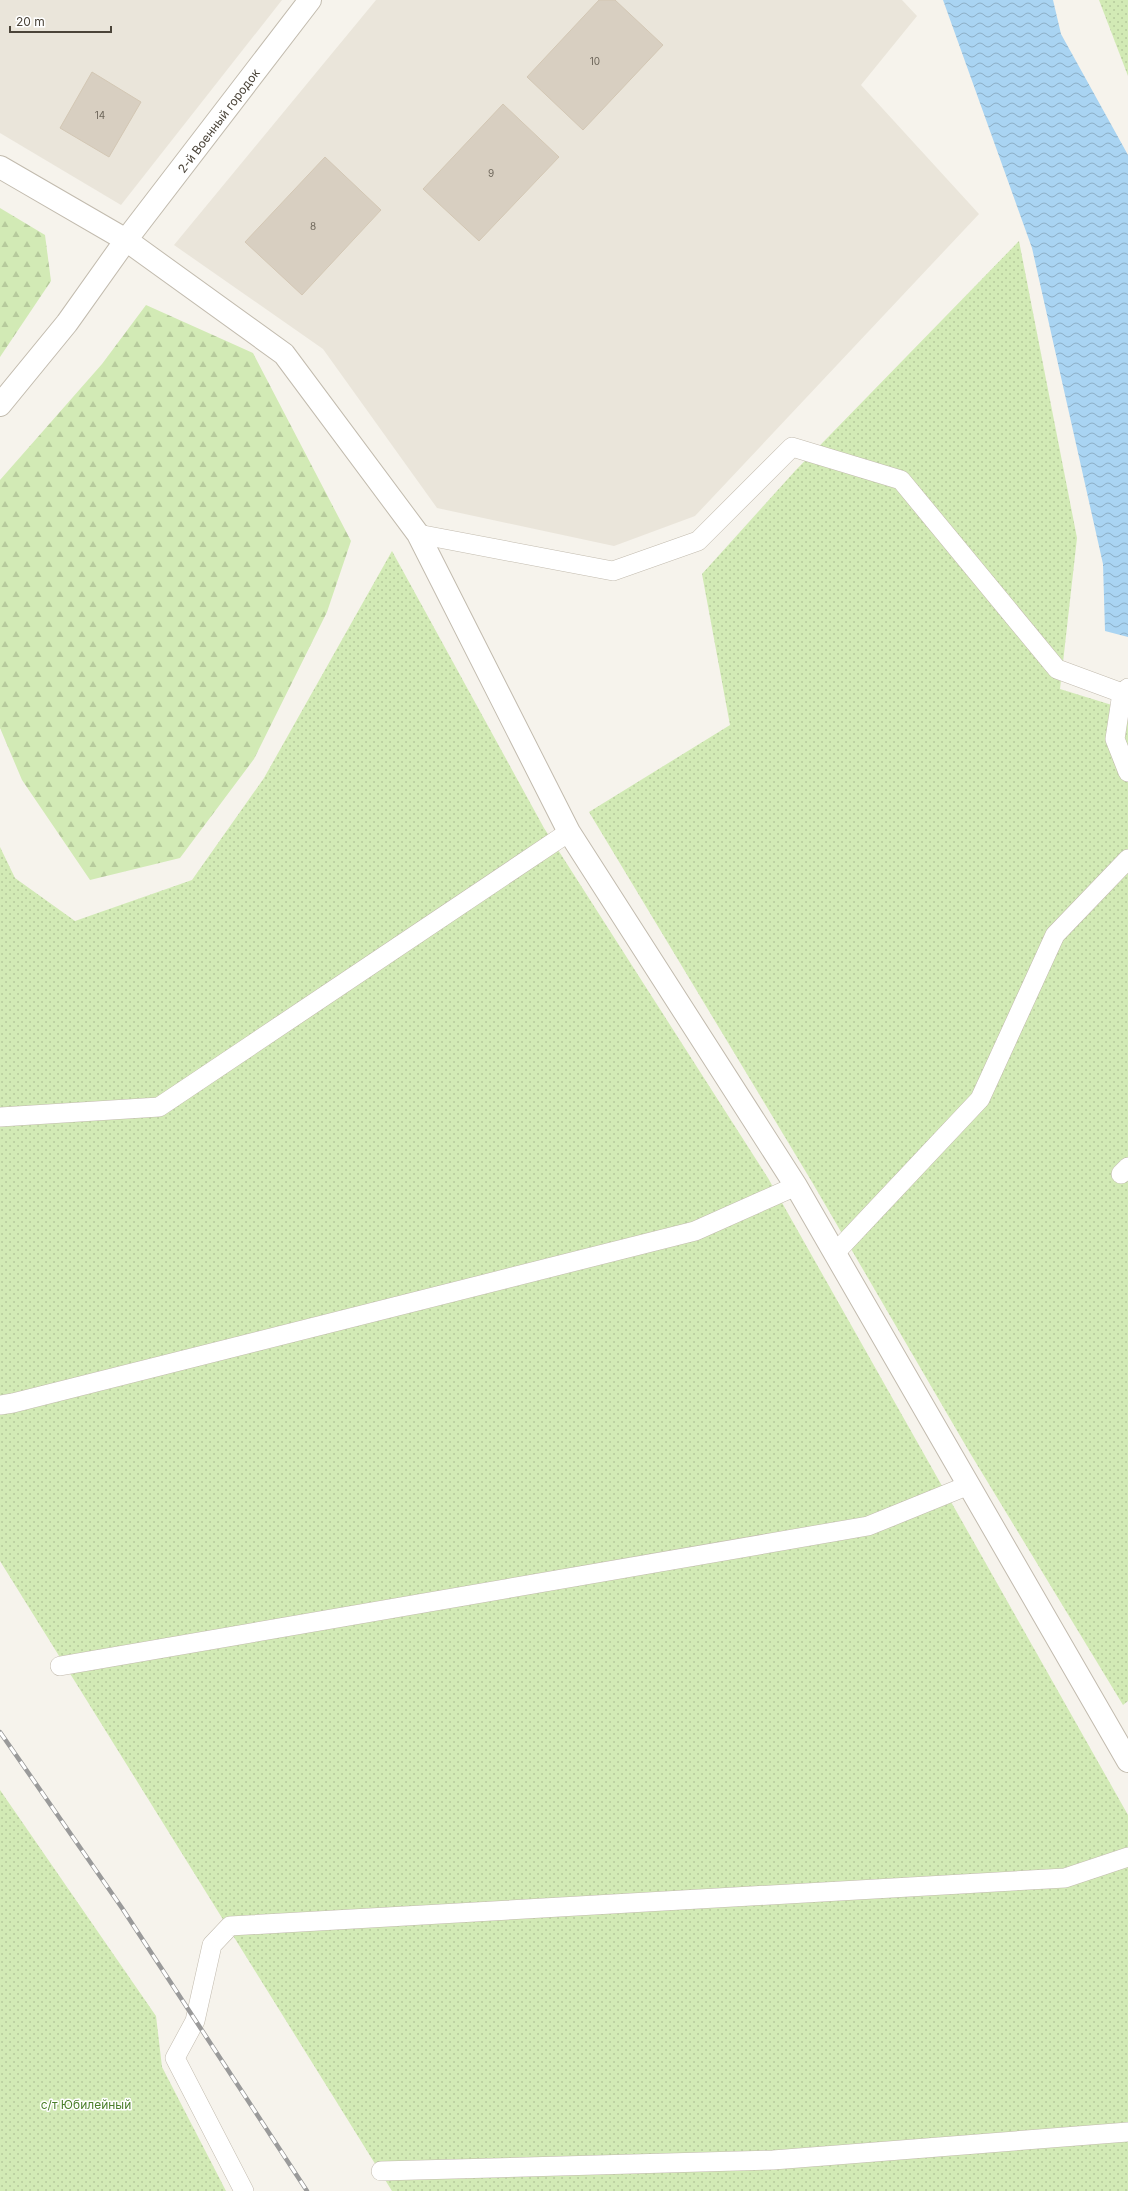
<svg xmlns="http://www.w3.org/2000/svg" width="1128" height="2191" font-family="Inter,sans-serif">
	<defs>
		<pattern id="grass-dots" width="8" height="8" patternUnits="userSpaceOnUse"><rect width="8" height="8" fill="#d2eab5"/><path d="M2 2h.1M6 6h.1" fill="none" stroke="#b6ca9c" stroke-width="1.8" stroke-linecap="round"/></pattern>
		<pattern id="forest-firs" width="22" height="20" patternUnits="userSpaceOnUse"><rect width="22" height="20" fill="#d2eab5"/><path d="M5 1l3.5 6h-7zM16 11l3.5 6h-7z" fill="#b6ca9c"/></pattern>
		<pattern id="water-waves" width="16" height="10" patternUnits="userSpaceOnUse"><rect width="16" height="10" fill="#a9d4f2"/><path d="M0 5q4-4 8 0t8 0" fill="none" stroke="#8caec5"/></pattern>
	</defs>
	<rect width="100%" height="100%" fill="#f6f3ec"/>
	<g fill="#eae5da">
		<polygon points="0,0 282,0 121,205 0,133"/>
		<polygon points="376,0 902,0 917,16 861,85 979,214 695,516 614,546 437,508 323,349 174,245"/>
	</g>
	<g fill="url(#grass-dots)">
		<polygon points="1099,0 1128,0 1128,76"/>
		<polygon points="1019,241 1077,538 1060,689 1128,710 1128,1701 1123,1705 970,1453 812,1182 589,812 730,725 702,574 795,471"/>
		<polygon points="392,551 544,828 768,1178 1128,1815 1128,2191 392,2191 0,1561 0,847 15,878 75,921 192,880 264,778"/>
		<polygon points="0,1790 156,2016 162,2067 226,2191 0,2191"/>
	</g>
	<g fill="url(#forest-firs)">
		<polygon points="0,208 45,235 51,281 0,357"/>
		<polygon points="146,305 253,353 351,541 327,612 254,759 180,858 90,880 22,780 0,728 0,480 102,364"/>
	</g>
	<polygon fill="url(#water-waves)" points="943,0 1053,0 1061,34 1128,155 1128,637 1105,631 1103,564 1032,248"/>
	<g fill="#d8cfc1" stroke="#d3c7b4">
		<polygon points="599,0 615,0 663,45 583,130 527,77"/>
		<polygon points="92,72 141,102 109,157 60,128"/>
		<polygon points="503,104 559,157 479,241 423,189"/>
		<polygon points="325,157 381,210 302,295 245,242"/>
	</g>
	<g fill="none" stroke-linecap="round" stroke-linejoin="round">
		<defs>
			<g id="lane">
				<polyline points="418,534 613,571 698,541 792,447 901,480 1057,669 1122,693"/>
				<polyline points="1128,688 1122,693 1115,739 1128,772"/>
				<polyline points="0,1117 159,1107 569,832"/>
				<polyline points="1121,1174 1128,1167"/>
				<polyline points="835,1253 980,1099 1055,935 1128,859"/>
				<polyline points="0,1405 13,1403 695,1231 796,1186"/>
				<polyline points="60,1666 868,1526 969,1485"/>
				<polyline points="381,2171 773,2160 1128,2132"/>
				<polyline points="244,2191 175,2058 195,2021 212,1945 230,1926 1065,1878 1128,1857"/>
			</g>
			<g id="street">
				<polyline points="0,167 126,240 284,354 418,534 569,832 796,1186 1128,1761"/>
				<polyline points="0,405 67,323 126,240 310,0"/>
			</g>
		</defs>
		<use href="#lane" stroke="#c2bbae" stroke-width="20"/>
		<use href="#street" stroke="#c2bbae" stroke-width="24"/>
		<use href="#lane" stroke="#fff" stroke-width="19"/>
		<use href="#street" stroke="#fff" stroke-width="22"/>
		<defs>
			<polyline id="rail" points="0,1732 122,1908 307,2191"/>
		</defs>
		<use href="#rail" stroke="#9a9a9a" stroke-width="4.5"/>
		<use href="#rail" stroke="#fff" stroke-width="3" stroke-dasharray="9" stroke-linecap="butt"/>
	</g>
	<g text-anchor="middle" stroke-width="3" stroke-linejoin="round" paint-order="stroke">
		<g font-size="10" fill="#6e675b">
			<text x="595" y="65">10</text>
			<text x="100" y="119">14</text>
			<text x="491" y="177">9</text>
			<text x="313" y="230">8</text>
		</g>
		<g font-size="12" fill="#4b4439" stroke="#fff">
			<text transform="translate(219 121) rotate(-53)" y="4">2-й Военный городок</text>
		</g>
		<g font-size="12" fill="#4a7f2a" stroke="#fff">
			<text x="86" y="2109">с/т Юбилейный</text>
		</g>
	</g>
	<path d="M10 26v6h101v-6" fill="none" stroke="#4b4439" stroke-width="2"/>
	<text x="16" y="26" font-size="12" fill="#4b4439" stroke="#ffffff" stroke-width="3" paint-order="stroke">20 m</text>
</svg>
